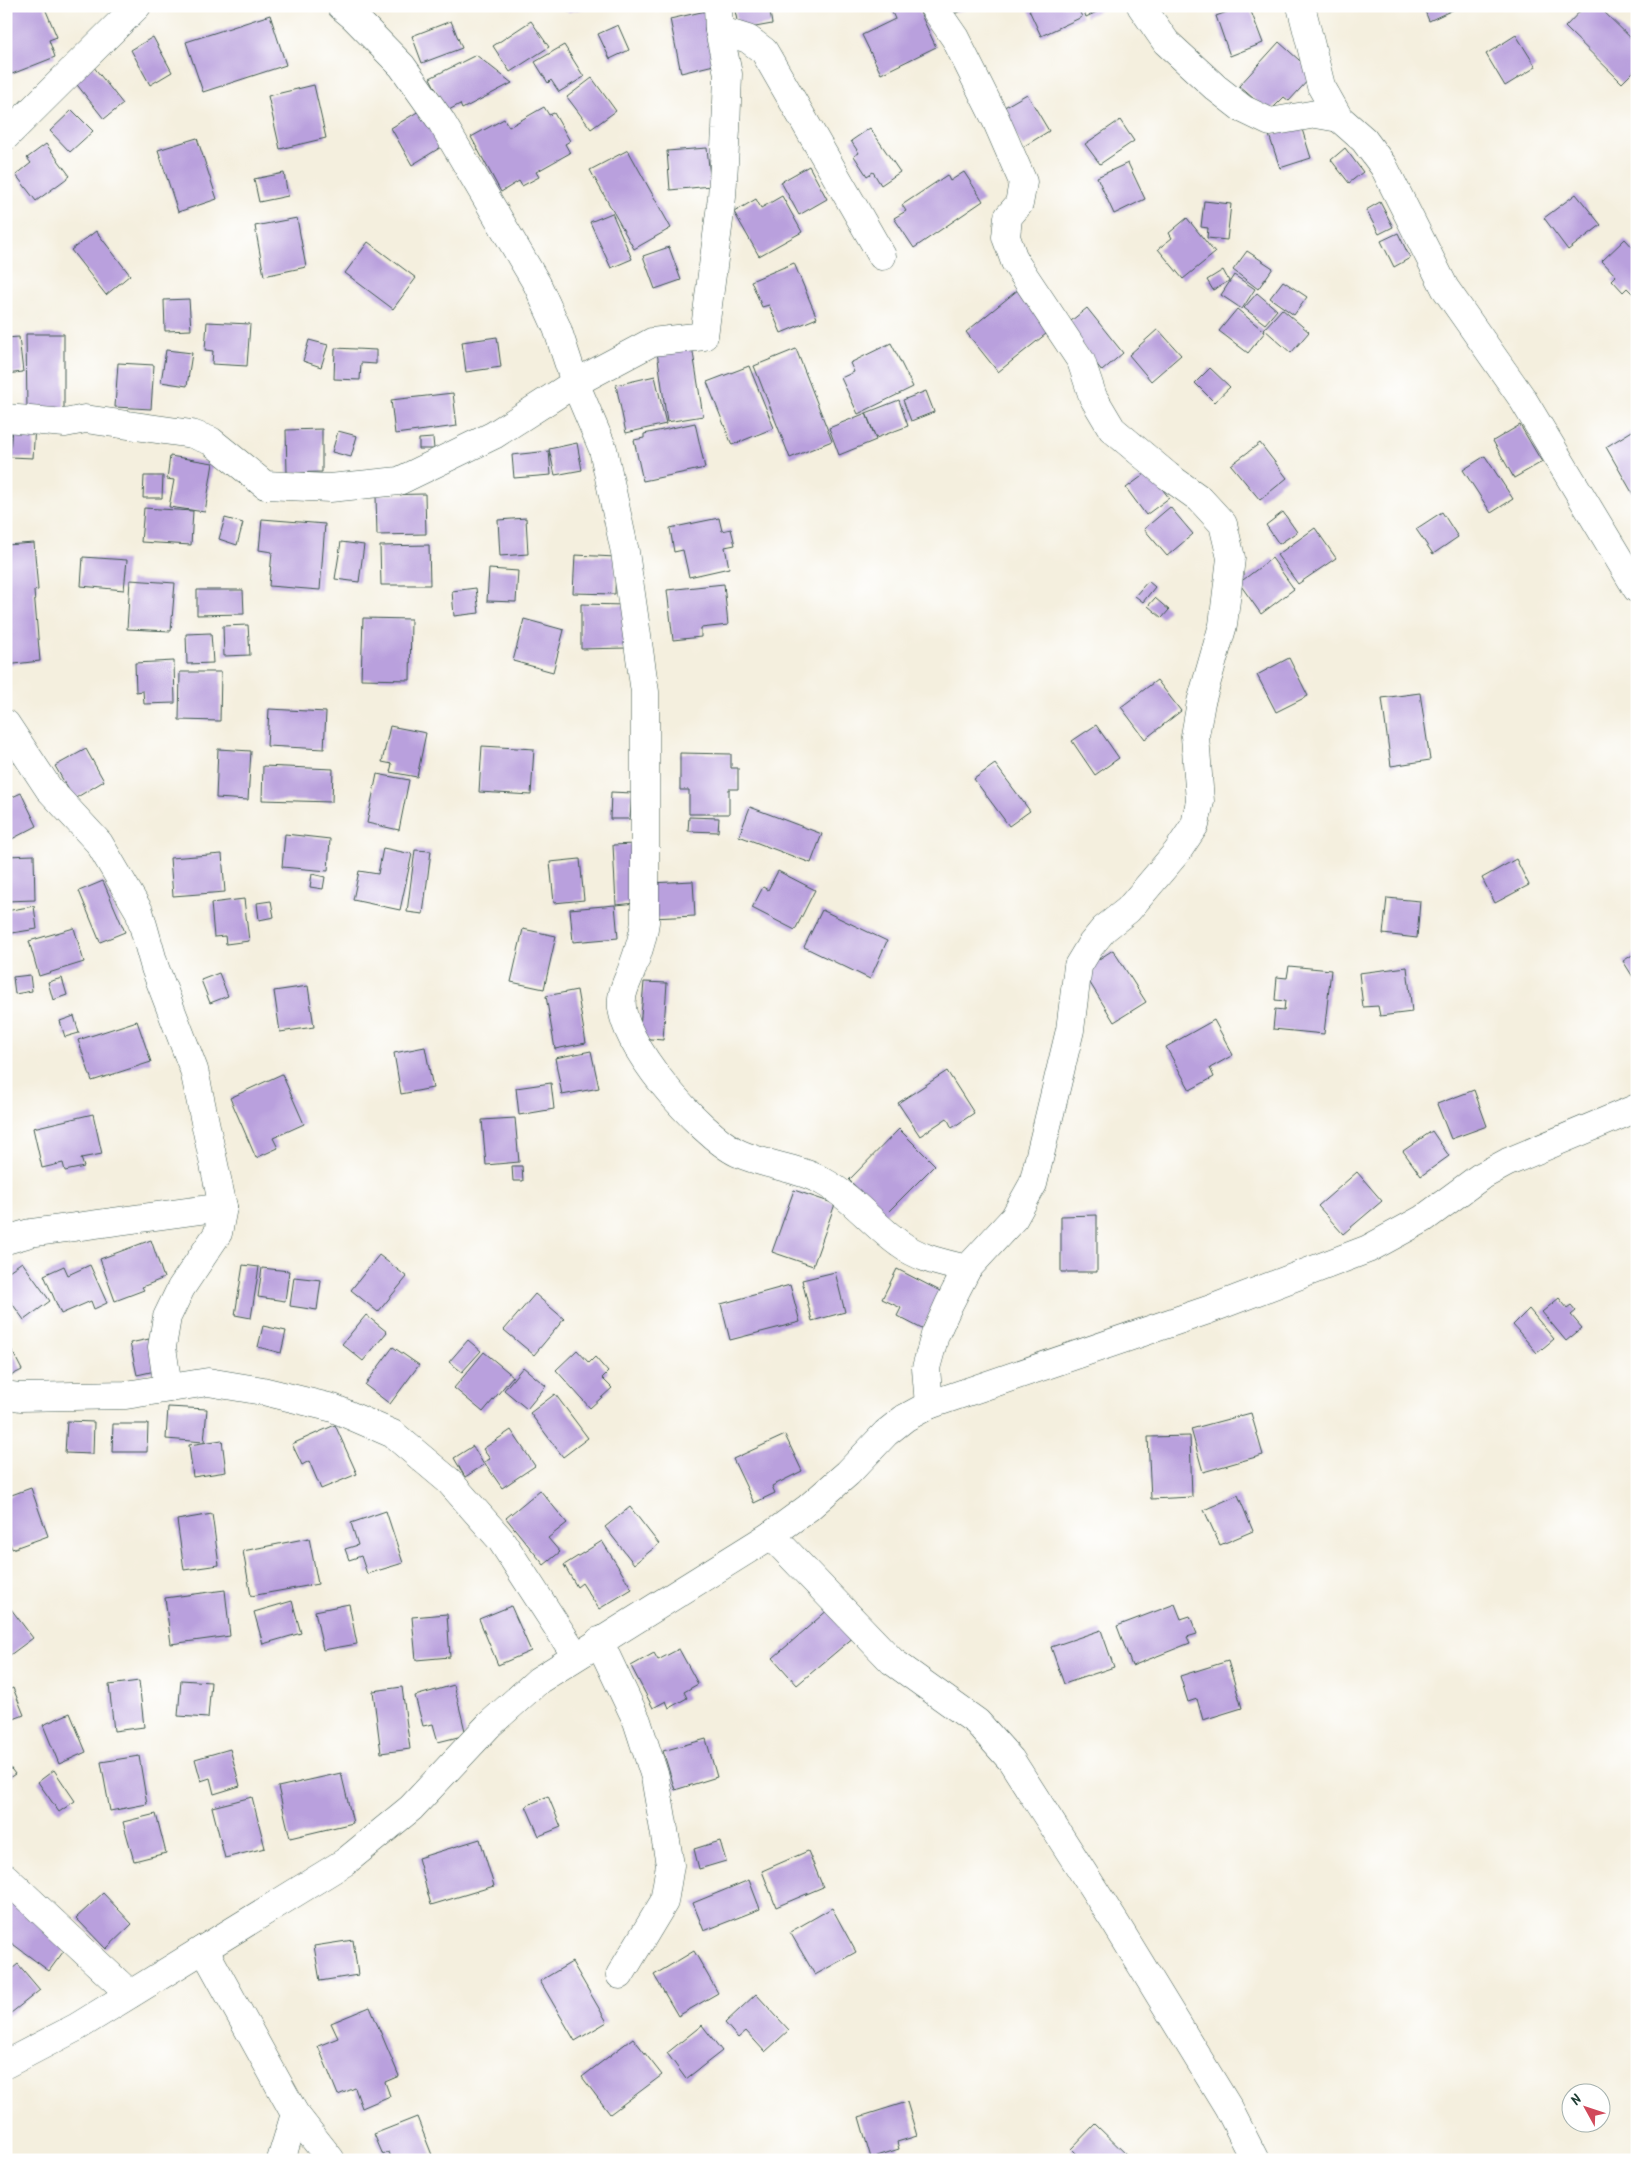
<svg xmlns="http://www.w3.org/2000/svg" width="1643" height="2166" font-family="Kalam,sans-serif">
	<rect width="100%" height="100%" fill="#fff"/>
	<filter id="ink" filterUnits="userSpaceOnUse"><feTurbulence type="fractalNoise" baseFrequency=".02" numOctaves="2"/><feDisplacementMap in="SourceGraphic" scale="10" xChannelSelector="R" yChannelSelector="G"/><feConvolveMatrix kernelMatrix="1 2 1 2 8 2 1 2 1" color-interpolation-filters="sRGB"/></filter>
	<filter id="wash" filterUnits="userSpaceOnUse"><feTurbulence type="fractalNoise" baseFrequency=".0096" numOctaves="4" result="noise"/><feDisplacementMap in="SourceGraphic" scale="20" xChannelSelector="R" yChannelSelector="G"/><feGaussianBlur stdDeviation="1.12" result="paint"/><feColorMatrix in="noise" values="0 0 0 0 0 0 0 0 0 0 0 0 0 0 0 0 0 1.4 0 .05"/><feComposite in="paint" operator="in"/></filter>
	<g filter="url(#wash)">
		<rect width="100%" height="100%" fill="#f4efde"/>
		<g id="blocks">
			<g fill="#b9a0dd">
				<polygon points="6,6 44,6 57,37 49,40 55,57 12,74 6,60"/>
				<polygon points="566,6 589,6 589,7 568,12"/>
				<polygon points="734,6 769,6 772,24 739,30"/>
				<polygon points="898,6 917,6 936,47 881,74 862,35 895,19 891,10"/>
				<polygon points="954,6 973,6 956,13"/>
				<polygon points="1038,6 1077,6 1082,17 1041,36 1029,10"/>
				<polygon points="1082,6 1109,6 1086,17"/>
				<polygon points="1243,6 1249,6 1263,43 1230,56 1216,16"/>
				<polygon points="1423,6 1461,6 1429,21"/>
				<polygon points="1585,6 1598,6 1637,44 1637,68 1622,83 1565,27"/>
				<polygon points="706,11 718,64 681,73 670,19"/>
				<polygon points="270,15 286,65 203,92 186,42"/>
				<polygon points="451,21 462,48 422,63 412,36"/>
				<polygon points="531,21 549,47 510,72 493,46"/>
				<polygon points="618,25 629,50 610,59 598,34"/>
				<polygon points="1516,35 1536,67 1505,86 1486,54"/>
				<polygon points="153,37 172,72 150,85 131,50"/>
				<polygon points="1279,42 1309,69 1310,78 1289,101 1284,97 1269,112 1239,86"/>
				<polygon points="564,45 584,77 559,92 551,80 548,83 535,62"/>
				<polygon points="476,55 512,83 462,109 460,104 447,111 430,78"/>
				<polygon points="93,66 123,104 104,119 74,81"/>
				<polygon points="592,78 616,111 591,129 567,97"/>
				<polygon points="314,85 326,138 280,149 268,96"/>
				<polygon points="1027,94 1049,131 1023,147 1001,109"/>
				<polygon points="544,107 549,115 554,113 570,141 565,144 570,153 536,172 539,177 522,186 519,181 501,192 471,137 504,119 509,127"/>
				<polygon points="424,108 446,144 412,165 391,128"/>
				<polygon points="72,110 93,131 70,152 50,131"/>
				<polygon points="1120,120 1134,141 1100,164 1085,144"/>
				<polygon points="1301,126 1311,158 1280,168 1269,135"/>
				<polygon points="870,128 900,172 881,185 873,172 867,176 854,156 859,153 851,141"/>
				<polygon points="197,138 217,199 178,212 158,150"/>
				<polygon points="46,144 70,176 36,201 16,175 31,163 27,158"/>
				<polygon points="707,148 711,186 670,190 667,151"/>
				<polygon points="1345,148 1363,172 1349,183 1331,160"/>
				<polygon points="628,150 671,228 634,249 590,170"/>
				<polygon points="1128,163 1145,199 1114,214 1097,177"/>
				<polygon points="809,166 827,199 799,215 781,182"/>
				<polygon points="964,172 983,201 914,248 894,218 906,211 902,205 947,175 950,181"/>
				<polygon points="284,173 288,196 259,202 254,179"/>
				<polygon points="1576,194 1601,225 1568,250 1544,218"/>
				<polygon points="782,196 802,232 759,256 734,212 756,199 761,208"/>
				<polygon points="1204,201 1231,204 1227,240 1207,238 1208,228 1201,227"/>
				<polygon points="1380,202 1393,227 1379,234 1366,210"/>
				<polygon points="612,213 632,259 611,268 590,222"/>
				<polygon points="297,218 306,267 264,276 255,226"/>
				<polygon points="1187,218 1215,253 1183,279 1158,249 1172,238 1169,233"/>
				<polygon points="96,231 130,275 106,295 71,250"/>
				<polygon points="1398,233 1410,258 1394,267 1381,241"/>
				<polygon points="1625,239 1637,252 1637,293 1634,295 1627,288 1623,292 1612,280 1616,276 1602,261"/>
				<polygon points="368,242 416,278 393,309 345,273"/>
				<polygon points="669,247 681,280 655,289 643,256"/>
				<polygon points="1247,251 1273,268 1258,289 1233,270"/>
				<polygon points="794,263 817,318 781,333 769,305 762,307 751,281"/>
				<polygon points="1223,270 1229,281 1213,290 1207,280"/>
				<polygon points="1234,275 1255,289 1242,309 1221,295"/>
				<polygon points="1283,281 1307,297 1294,315 1270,298"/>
				<polygon points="1019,289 1051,330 998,372 966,332"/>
				<polygon points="1257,293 1277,310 1265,324 1244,308"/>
				<polygon points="189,299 191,330 165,331 164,300"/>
				<polygon points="1087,308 1123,353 1102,371 1066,325"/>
				<polygon points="1237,309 1265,332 1248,353 1219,331"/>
				<polygon points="1282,309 1309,332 1291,353 1264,329"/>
				<polygon points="207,322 250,324 247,366 212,364 213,351 205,350"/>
				<polygon points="1158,329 1181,355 1151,381 1129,355"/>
				<polygon points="26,334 64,334 64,409 27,410"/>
				<polygon points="19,337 23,372 6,374 6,338"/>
				<polygon points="497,337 501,367 466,372 462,342"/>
				<polygon points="309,340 328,345 321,367 303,361"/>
				<polygon points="891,343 913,387 858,414 841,378 854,372 850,363"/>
				<polygon points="692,346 703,416 667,422 657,352"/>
				<polygon points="335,348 376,350 376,364 361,363 360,380 334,379"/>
				<polygon points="796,349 832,441 790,458 754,366"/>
				<polygon points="166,350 192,353 187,386 161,382"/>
				<polygon points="118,363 154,365 151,409 115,407"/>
				<polygon points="749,366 774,428 732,445 707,382"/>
				<polygon points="1210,368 1230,387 1214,402 1195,383"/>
				<polygon points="655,376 666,424 626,433 616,385"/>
				<polygon points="926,391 934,412 911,421 903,400"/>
				<polygon points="453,393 457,426 395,434 391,400"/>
				<polygon points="899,400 908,426 876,438 866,413"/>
				<polygon points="866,413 876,440 839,455 829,428"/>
				<polygon points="12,423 35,425 33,458 10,457"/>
				<polygon points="695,423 705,468 643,481 634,440 644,438 644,434"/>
				<polygon points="1520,425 1542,462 1514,478 1493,441"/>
				<polygon points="1637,428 1637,494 1634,496 1606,447"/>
				<polygon points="322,429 322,472 287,473 286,430"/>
				<polygon points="338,431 357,436 351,457 332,452"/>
				<polygon points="433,438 434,449 419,449 419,439"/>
				<polygon points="577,443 582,470 555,475 549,449"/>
				<polygon points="1260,443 1287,478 1260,500 1231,465"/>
				<polygon points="549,451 551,475 514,478 512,455"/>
				<polygon points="170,456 213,463 205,512 169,507 174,480 167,479"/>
				<polygon points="1485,456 1513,499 1491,513 1463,470"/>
				<polygon points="1149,471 1169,498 1146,515 1126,488"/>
				<polygon points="144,476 163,476 162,498 143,498"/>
				<polygon points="425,494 426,534 377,535 376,495"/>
				<polygon points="1170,507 1193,534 1167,556 1144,529"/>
				<polygon points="144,508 193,511 191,545 141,542"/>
				<polygon points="1283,512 1297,532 1279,544 1266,525"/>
				<polygon points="1442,512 1458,537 1433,554 1416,529"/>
				<polygon points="225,518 243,523 237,545 219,539"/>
				<polygon points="526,518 528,554 500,556 498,520"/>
				<polygon points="719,518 722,531 731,529 735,545 725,547 729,568 689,577 683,550 674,552 670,528"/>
				<polygon points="262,519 325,524 320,590 269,586 272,552 259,550"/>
				<polygon points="1315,528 1336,558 1298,584 1277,555"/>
				<polygon points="341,542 364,545 359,582 335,579"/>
				<polygon points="34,543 38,590 34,591 40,661 6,665 6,545"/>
				<polygon points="429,545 430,585 381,585 380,546"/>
				<polygon points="575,555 616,557 615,594 573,593"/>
				<polygon points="83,557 127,560 124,590 81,586"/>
				<polygon points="1272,558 1294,589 1261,614 1239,583"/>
				<polygon points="489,569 518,571 516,602 487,601"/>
				<polygon points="130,580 175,583 171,631 127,629"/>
				<polygon points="1148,581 1155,587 1143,602 1135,596"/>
				<polygon points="724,584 728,625 701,628 701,637 673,640 667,590"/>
				<polygon points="476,588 479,613 454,616 452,591"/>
				<polygon points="197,590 243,590 244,614 197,615"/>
				<polygon points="1155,598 1169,610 1162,618 1148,606"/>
				<polygon points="581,604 626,605 626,648 581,649"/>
				<polygon points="363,618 411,619 410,680 361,679"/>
				<polygon points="524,619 564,630 553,672 513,661"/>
				<polygon points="248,625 250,655 224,656 223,626"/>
				<polygon points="211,633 213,663 187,664 186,634"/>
				<polygon points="1289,658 1308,696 1276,712 1257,675"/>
				<polygon points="174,661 175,703 144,704 143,691 136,692 135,663"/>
				<polygon points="180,672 221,672 220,721 179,720"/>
				<polygon points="1157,680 1181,711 1145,739 1121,707"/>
				<polygon points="1420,693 1430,760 1391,766 1382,698"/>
				<polygon points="269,709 326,712 324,749 267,746"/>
				<polygon points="1096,725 1119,758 1095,775 1072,741"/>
				<polygon points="390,726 426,733 417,777 390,772 392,764 382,762"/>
				<polygon points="482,746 534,749 531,795 479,792"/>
				<polygon points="86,749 104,781 74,799 55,766"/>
				<polygon points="218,749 251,751 248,800 216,798"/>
				<polygon points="680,753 731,754 731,768 738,768 738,789 729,789 729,814 689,814 689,790 680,790"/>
				<polygon points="995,764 1030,811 1009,826 974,779"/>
				<polygon points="263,766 333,769 332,802 262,800"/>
				<polygon points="377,774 409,780 399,830 367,823"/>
				<polygon points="611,792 632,793 630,819 610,819"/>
				<polygon points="21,793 37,826 10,840 6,833 6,800"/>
				<polygon points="750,807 822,834 811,863 739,836"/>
				<polygon points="689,817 719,818 718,832 688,831"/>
				<polygon points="285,834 330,839 328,871 282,867"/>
				<polygon points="634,844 636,903 616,905 613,845"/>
				<polygon points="383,848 412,854 400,910 353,900 359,871 378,874"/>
				<polygon points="415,850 431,851 423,914 407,912"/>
				<polygon points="222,854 225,892 173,896 170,858"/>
				<polygon points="34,855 35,900 6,901 6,856"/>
				<polygon points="580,859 584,900 554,903 550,862"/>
				<polygon points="1516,859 1529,885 1495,903 1482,878"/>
				<polygon points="778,871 815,890 795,930 752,908 763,887 768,890"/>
				<polygon points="312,874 325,877 323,889 310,887"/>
				<polygon points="103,881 125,932 100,942 79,891"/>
				<polygon points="693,881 695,916 652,918 650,883"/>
				<polygon points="1387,898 1420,901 1417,938 1383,934"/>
				<polygon points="244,899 249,941 226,944 225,936 214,937 211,903"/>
				<polygon points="271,901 274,917 259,920 257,903"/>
				<polygon points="615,905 618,938 573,942 570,909"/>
				<polygon points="34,906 37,929 6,934 6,911"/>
				<polygon points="822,910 887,941 870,979 804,947"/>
				<polygon points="74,928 84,962 39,976 29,941"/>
				<polygon points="523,929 556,936 544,989 511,982"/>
				<polygon points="1113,950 1146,1002 1114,1022 1082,970"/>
				<polygon points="1637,952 1637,975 1633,977 1623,961"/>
				<polygon points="1289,966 1331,970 1324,1034 1273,1029 1275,1009 1284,1010 1285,1001 1275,1000 1277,977 1287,978"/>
				<polygon points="1407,967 1412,1012 1380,1016 1378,1006 1363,1007 1359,973"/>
				<polygon points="219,973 228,996 210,1003 201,980"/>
				<polygon points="30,975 32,991 15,994 13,977"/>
				<polygon points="62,978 67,995 53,1000 48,982"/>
				<polygon points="644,982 667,983 663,1040 639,1038"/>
				<polygon points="308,986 314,1027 280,1032 274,991"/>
				<polygon points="577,990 586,1043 555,1049 546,996"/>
				<polygon points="74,1016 79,1033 65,1037 60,1021"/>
				<polygon points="1214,1020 1233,1055 1210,1068 1214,1077 1190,1090 1166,1047"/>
				<polygon points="137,1021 151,1062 92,1081 78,1040"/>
				<polygon points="425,1047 433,1088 401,1094 394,1053"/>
				<polygon points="591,1051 599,1088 562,1095 555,1058"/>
				<polygon points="947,1071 974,1113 952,1128 947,1118 920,1136 898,1103"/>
				<polygon points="282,1074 304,1124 273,1138 278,1148 256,1158 230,1098"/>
				<polygon points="551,1083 554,1109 519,1115 516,1088"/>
				<polygon points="1474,1090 1487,1126 1451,1139 1437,1104"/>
				<polygon points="93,1114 102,1154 81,1158 84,1167 65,1171 63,1163 42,1168 33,1128"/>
				<polygon points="515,1118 519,1162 486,1165 482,1120"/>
				<polygon points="899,1129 935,1165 885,1215 849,1180"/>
				<polygon points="1432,1131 1449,1156 1421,1176 1403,1151"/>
				<polygon points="512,1166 522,1166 523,1181 513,1181"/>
				<polygon points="1357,1172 1382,1201 1343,1234 1318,1206"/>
				<polygon points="794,1190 835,1204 813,1266 772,1252"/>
				<polygon points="1097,1215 1097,1272 1061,1272 1061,1216"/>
				<polygon points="151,1240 164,1278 142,1287 144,1290 115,1301 100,1259"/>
				<polygon points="379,1255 407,1277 378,1312 351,1290"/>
				<polygon points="22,1262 50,1301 24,1320 6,1295 6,1273"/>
				<polygon points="90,1265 107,1303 94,1309 91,1301 61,1314 44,1275 64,1266 68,1275"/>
				<polygon points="243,1265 259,1267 251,1318 235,1315"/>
				<polygon points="262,1268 289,1271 285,1301 258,1297"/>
				<polygon points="897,1269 942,1292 922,1329 897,1316 901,1308 882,1299"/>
				<polygon points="835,1272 845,1312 812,1321 802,1280"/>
				<polygon points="294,1277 321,1280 317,1310 290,1306"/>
				<polygon points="790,1285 800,1322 730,1340 721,1304"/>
				<polygon points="535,1294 564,1319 534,1355 504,1330"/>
				<polygon points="1559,1298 1567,1308 1571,1305 1576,1311 1571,1315 1582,1328 1566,1341 1542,1312"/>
				<polygon points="1529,1309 1554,1339 1537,1353 1513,1325"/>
				<polygon points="366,1315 387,1332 363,1361 342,1344"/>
				<polygon points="263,1326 286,1331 281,1353 258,1347"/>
				<polygon points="6,1339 22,1370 6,1378"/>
				<polygon points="149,1339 155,1371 137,1375 130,1343"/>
				<polygon points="468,1340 481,1351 462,1372 449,1362"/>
				<polygon points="393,1347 419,1365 390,1404 365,1385"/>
				<polygon points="577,1350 589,1363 595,1357 608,1372 602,1378 612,1388 590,1408 556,1370"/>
				<polygon points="484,1352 513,1376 483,1412 454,1388"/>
				<polygon points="523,1367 546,1386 527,1409 504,1390"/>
				<polygon points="555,1394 588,1438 563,1457 530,1413"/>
				<polygon points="168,1407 207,1409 204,1442 166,1439"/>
				<polygon points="1251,1413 1263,1455 1203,1472 1191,1429"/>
				<polygon points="67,1421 94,1422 93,1454 65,1453"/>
				<polygon points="113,1424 148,1424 147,1452 112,1452"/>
				<polygon points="335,1425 357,1474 321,1489 309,1461 302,1465 292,1444"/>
				<polygon points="511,1430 535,1466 502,1488 484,1462 490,1459 483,1449"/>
				<polygon points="785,1435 802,1471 772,1486 775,1493 754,1503 733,1459"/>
				<polygon points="1190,1436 1192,1497 1151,1499 1148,1437"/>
				<polygon points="222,1440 226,1472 193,1477 189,1445"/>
				<polygon points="473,1446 484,1465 465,1477 454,1458"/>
				<polygon points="31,1488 48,1536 12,1549 6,1532 6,1497"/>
				<polygon points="540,1490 567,1523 548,1538 560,1552 544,1565 506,1518"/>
				<polygon points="1238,1495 1253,1531 1220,1545 1204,1510"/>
				<polygon points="630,1507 659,1544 634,1564 605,1527"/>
				<polygon points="386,1511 403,1563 367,1574 361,1556 349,1560 345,1549 358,1545 351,1523"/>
				<polygon points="212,1514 219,1565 184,1570 177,1520"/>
				<polygon points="309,1538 318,1584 251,1596 243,1551"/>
				<polygon points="602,1541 632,1589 599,1609 582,1583 577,1587 564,1565"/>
				<polygon points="225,1590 230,1636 171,1644 165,1598"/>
				<polygon points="292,1601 301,1633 263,1644 254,1612"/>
				<polygon points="349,1604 357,1644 323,1650 315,1611"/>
				<polygon points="1175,1604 1181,1619 1190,1616 1197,1634 1187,1637 1190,1643 1132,1666 1117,1626"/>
				<polygon points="511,1606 531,1651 498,1665 479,1619"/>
				<polygon points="830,1608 855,1636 797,1685 773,1658"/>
				<polygon points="11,1609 33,1638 6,1658 6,1613"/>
				<polygon points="447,1614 450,1657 416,1660 412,1617"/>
				<polygon points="1101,1630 1114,1667 1064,1684 1051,1647"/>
				<polygon points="679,1649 698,1684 684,1692 687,1698 669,1708 666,1701 653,1708 631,1666 654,1653 658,1660"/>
				<polygon points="1228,1661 1242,1708 1203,1720 1197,1699 1188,1702 1180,1676"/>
				<polygon points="181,1680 211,1682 208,1718 178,1716"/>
				<polygon points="139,1681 144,1727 114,1731 109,1685"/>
				<polygon points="454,1685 466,1735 438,1742 433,1724 423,1726 415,1696"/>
				<polygon points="402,1687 410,1749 381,1753 373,1691"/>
				<polygon points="13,1688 24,1715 6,1722 6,1691"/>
				<polygon points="70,1713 86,1752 59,1764 43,1725"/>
				<polygon points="706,1739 717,1777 675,1790 663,1751"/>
				<polygon points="230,1749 240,1786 214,1794 210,1778 201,1781 195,1759"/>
				<polygon points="139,1756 147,1804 110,1811 101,1762"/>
				<polygon points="6,1762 15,1774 6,1780"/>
				<polygon points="54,1770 75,1801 59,1812 38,1782"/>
				<polygon points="341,1773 353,1823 290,1838 278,1787"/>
				<polygon points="548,1796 561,1827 539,1836 526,1806"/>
				<polygon points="252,1797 265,1848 225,1858 212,1807"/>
				<polygon points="156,1814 166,1853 134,1861 123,1822"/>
				<polygon points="480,1839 494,1886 431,1905 418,1858"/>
				<polygon points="720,1841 726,1861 699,1869 694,1849"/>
				<polygon points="808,1851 823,1887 776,1907 762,1871"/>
				<polygon points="749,1880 760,1909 704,1931 693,1903"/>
				<polygon points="103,1893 132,1924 106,1949 76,1918"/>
				<polygon points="7,1898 69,1944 49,1971 6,1939"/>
				<polygon points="832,1908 856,1952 815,1975 790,1932"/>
				<polygon points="353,1940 358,1975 320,1981 314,1946"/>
				<polygon points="694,1951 718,1993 678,2016 654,1975"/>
				<polygon points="572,1962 607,2022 575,2041 540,1981"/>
				<polygon points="18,1964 40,1990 6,2017 6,1974"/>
				<polygon points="756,1994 789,2030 765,2052 746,2031 738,2038 725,2023"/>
				<polygon points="370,2007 399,2076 385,2082 390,2096 362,2108 355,2088 338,2095 318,2046 338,2038 331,2023"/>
				<polygon points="702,2025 722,2051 686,2079 667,2053"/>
				<polygon points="633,2038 662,2075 610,2114 582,2077"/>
				<polygon points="907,2102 917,2136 897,2142 899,2149 871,2158 859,2117"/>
				<polygon points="417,2117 432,2155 420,2160 392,2160 389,2152 383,2155 374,2134"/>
				<polygon points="1095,2124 1130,2158 1128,2160 1082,2160 1071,2149"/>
			</g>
		</g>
	</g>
	<g filter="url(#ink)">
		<use href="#blocks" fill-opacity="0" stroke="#3f584e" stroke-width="1"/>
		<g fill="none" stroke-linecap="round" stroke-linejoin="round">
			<defs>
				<g id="street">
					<path d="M341,6l12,10 49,50 39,55 96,163 20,44 18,55 28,66 22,103 20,140v230c-2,17 -7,31 -13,47 -3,9 -9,19 -10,29 -6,43 79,137 116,155 28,13 60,14 86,29 29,16 50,44 76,62 20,15 44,19 67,25"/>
					<polyline points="1141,6 1166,42 1216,88 1243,109 1270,122 1316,114 1339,118"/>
					<polyline points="1301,6 1321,86 1339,118 1364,140 1384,167 1445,288 1522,398 1637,589"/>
					<polyline points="719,30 748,39 764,51 882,256"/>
					<polyline points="6,136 137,6"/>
					<polyline points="6,418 65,423 85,419 192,434 211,441 265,485 330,488 399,481 494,435 575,383 652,342 704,336 722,197 726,130 728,74 719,30 718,6"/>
					<polyline points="6,724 49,789 99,843 139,911 155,968 194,1070 223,1207 218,1233 181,1288 167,1317 162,1347 168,1388"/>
					<polyline points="6,1240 30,1233 223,1207"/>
					<polyline points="6,1395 20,1397 126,1395 208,1382 263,1391 333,1408 393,1434 449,1481 501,1540 576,1656"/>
					<polyline points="929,1405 926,1368 935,1335 949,1304 967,1269 1014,1218 1033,1184 1070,1030 1078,966 1090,946 1104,929 1128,910 1177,852 1195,825 1200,801 1195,736 1201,702 1223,625 1231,558 1223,524 1200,499 1168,476 1112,429 1093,397 1081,361 1015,262 1006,237 1008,217 1019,204 1023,182 996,120 955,38 933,6"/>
					<polyline points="771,1535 892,1661 977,1722 1011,1760 1116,1924 1228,2107 1255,2160"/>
					<polyline points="599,1641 637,1721 655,1777 670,1865 664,1902 620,1975"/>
					<polyline points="6,1878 130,1994"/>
					<polyline points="204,1949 295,2114 331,2160"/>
					<polyline points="6,2064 77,2027 345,1862 411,1808 489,1725 539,1680 771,1535 808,1508 848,1473 886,1433 905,1418 929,1405 1208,1310 1368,1249 1423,1219 1480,1177 1508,1162 1637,1108"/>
					<polyline points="281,2160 295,2114"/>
				</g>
			</defs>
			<use href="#street" stroke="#3f584e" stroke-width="29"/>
			<use href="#street" stroke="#fff" stroke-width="28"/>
		</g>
	</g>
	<rect width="1643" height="2166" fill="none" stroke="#fff" stroke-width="25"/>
	<g transform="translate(1586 2108) rotate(310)"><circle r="24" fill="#ffffff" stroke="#a5b1ae"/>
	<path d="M0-4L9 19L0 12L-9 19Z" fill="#d1495b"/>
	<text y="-8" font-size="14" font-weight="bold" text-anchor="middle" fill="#1f3d34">N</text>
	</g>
</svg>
